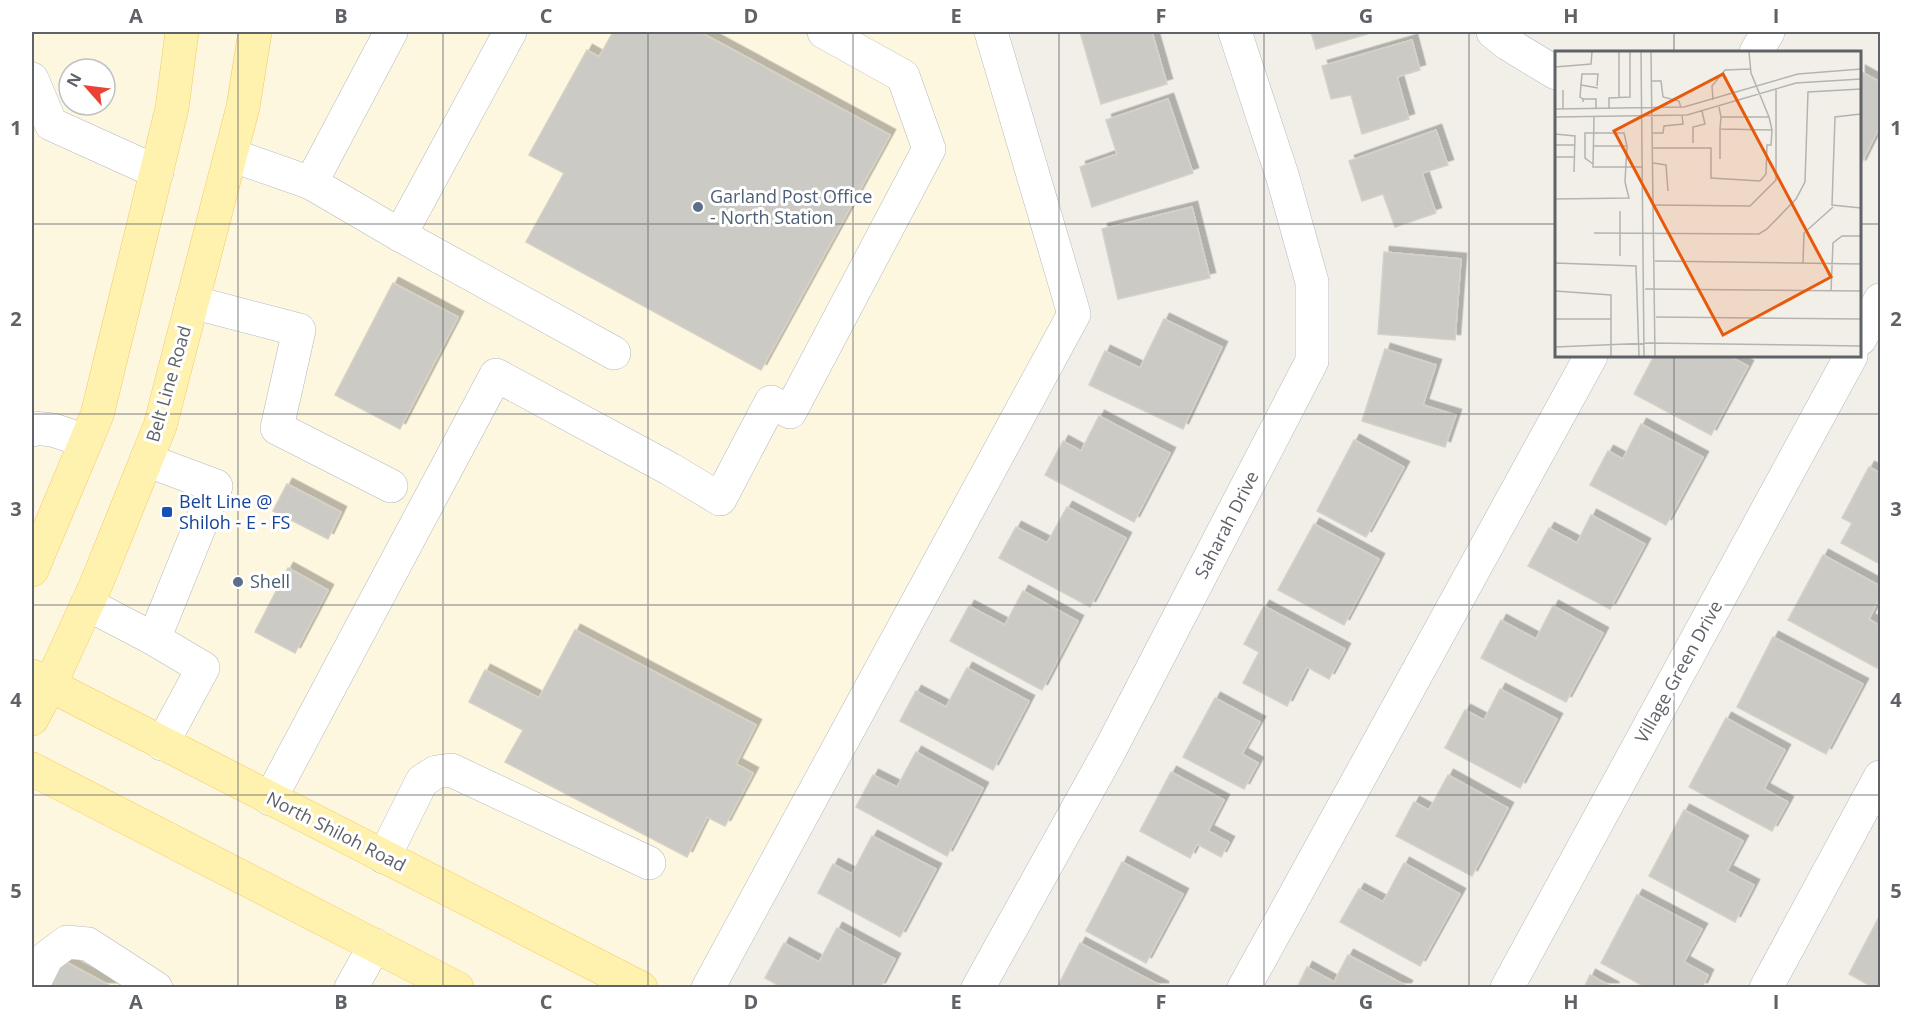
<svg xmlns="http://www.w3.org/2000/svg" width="1912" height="1019" font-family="'Open Sans',sans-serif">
	<defs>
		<filter id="shadow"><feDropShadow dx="5.5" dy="-5.5" stdDeviation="0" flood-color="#0004"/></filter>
	</defs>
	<rect width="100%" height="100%" fill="#f1efe8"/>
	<path fill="#fef7e0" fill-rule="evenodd" d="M32,32h959l83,282 -366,673h-676zM69,69h36v36h-36z"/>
	<g fill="#cccac5" stroke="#d6d1c6" stroke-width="1.5" filter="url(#shadow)">
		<polygon points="613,32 700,32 890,135 761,370 526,242 564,173 529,155 587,50 599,57"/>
		<polygon points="1080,32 1152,32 1167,84 1101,104"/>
		<polygon points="1311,32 1374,32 1316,49"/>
		<polygon points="1412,40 1420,70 1397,77 1409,119 1362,134 1351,95 1331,99 1322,66"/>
		<polygon points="1860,71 1880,82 1880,126 1860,166"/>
		<polygon points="1168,99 1193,173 1092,207 1080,167 1117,154 1106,120"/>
		<polygon points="1436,130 1448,165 1422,173 1436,213 1395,227 1383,194 1362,201 1349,161"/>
		<polygon points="1192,207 1210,278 1118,299 1102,229"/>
		<polygon points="1384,252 1461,259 1455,340 1378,334"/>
		<polygon points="393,283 458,317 400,429 335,395"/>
		<polygon points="1164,319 1222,347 1183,429 1089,385 1105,351 1140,368"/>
		<polygon points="1385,349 1436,365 1423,405 1456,415 1445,447 1362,421"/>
		<polygon points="1654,356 1677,356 1681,358 1682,356 1729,356 1748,366 1711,435 1634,394"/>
		<polygon points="1099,416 1170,453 1134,522 1045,475 1063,441 1081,451"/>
		<polygon points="1641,424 1703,457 1666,525 1590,485 1608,451 1623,459"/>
		<polygon points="1354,440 1404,467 1366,537 1317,511"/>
		<polygon points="1869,467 1880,473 1880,564 1841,543 1852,523 1842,518"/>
		<polygon points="287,484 341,512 328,539 273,511"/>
		<polygon points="1067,507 1126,538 1090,607 999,558 1016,527 1047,543"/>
		<polygon points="1591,515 1645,544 1610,609 1528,566 1549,528 1577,543"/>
		<polygon points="1314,524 1379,559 1344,625 1278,590"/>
		<polygon points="1823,555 1880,586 1880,597 1869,619 1880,626 1880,662 1877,668 1788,620"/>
		<polygon points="288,568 328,590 295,653 255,632"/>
		<polygon points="1023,591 1078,621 1042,690 950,641 969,606 1005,625"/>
		<polygon points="1264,606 1345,649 1329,679 1307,667 1287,706 1243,683 1259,652 1244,644"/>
		<polygon points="1553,606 1603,633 1566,702 1481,658 1501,620 1536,639"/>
		<polygon points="575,630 756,725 736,764 753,773 725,826 707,817 687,857 505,762 523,730 469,702 485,670 539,698"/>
		<polygon points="1773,637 1863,684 1826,754 1737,707"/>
		<polygon points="967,668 1029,701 993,770 900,721 916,691 946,707"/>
		<polygon points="1500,689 1557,719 1520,788 1445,748 1465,710 1484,720"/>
		<polygon points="1215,698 1260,722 1242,754 1258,763 1244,789 1183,757"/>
		<polygon points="1726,718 1785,750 1764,789 1788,802 1772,831 1689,787"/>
		<polygon points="916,752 983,788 947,856 856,807 873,775 897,787"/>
		<polygon points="1171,772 1224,800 1208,831 1229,842 1221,857 1197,844 1190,858 1140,831"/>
		<polygon points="1448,775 1508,808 1472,876 1396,836 1414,802 1429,810"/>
		<polygon points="1684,810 1743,841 1727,871 1754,885 1735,922 1649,876"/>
		<polygon points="872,836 936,869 900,937 818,893 833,864 852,874"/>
		<polygon points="1122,862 1183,894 1146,963 1086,931"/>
		<polygon points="1404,863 1460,894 1420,966 1340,922 1359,889 1383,902"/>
		<polygon points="1637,895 1702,929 1684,962 1708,975 1702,988 1647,988 1601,963"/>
		<polygon points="1880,915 1880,988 1874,988 1849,974"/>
		<polygon points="837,928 895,959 880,988 783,988 765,978 784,943 819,962"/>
		<polygon points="1080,943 1163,987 1163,988 1057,988"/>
		<polygon points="1348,955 1407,986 1406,988 1297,988 1307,967 1334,982"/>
		<polygon points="64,961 114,988 50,988"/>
		<polygon points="1590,975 1614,988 1584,988"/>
	</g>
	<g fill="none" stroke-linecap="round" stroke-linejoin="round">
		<defs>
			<g id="minor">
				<polyline points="1493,32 1508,44 1556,73"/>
				<polyline points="1756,52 1768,32"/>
				<polyline points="32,79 51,124 157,172"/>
				<polyline points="231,155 311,183 391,32"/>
				<polyline points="311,183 400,235 510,32"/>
				<polyline points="400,235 614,353"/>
				<polyline points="192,302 299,330 277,428 391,486"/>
				<polyline points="1860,339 1880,300"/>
				<polyline points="32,430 33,428 53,430 86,441"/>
				<polyline points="146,460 216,486 154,639 203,668 162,744"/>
				<polyline points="87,604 154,639"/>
				<polyline points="270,799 496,375 670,469 720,499 771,402 790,412 929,149 903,76 824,32"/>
				<polyline points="384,857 422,781 436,772 451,770 649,863"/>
				<polyline points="32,987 47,957 67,942 88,944 156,988"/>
				<polyline points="351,988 375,945"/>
				<polyline points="708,988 1074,314 991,32"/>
				<polyline points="978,988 1110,750 1312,361 1312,282 1283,178 1235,32"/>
				<polyline points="1244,988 1591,356"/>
				<polyline points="1507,988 1851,356"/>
				<polyline points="1766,988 1880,777"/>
			</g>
			<g id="major">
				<polyline points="32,570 97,415 172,108 182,32"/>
				<polyline points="32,676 641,988"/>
				<polyline points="32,719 49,687 95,587 160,426 243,107 255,32"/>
				<polyline points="32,769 457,988"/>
			</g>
		</defs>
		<use href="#minor" stroke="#b5b8bc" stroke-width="34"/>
		<use href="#major" stroke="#f2c960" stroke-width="34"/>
		<use href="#minor" stroke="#fff" stroke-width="33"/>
		<use href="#major" stroke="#fff2af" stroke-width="33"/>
	</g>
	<path fill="none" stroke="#5f6368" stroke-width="1.5" stroke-opacity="0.55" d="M238,32v956M443,32v956M648,32v956M853,32v956M1059,32v956M1264,32v956M1469,32v956M1674,32v20M32,224h1524M1860,224h20M1674,356v632M32,414h1848M32,605h1848M32,795h1848"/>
	<g fill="#5c6f8a" stroke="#fff" stroke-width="2">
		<circle cx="698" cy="207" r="6"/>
		<circle cx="238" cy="582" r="6"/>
	</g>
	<rect fill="#1a4fb4" stroke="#fff" stroke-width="2" x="161" y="506" width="12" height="12" rx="3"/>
	<g text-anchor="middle" stroke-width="6" stroke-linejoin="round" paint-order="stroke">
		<g font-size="18" fill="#4e5e75" stroke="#fff" text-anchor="start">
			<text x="710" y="203">Garland Post Office<tspan x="710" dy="21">- North Station</tspan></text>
			<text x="250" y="588">Shell</text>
		</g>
		<g font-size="18" fill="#5f6368" stroke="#fff">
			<text transform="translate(169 384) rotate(-74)" y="6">Belt Line Road</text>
			<text transform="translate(1227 525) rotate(-63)" y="6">Saharah Drive</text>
			<text transform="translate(1679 672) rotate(-61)" y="6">Village Green Drive</text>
			<text transform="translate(336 832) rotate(27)" y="6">North Shiloh Road</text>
		</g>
		<g font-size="18" fill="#164399" stroke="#fff" text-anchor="start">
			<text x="179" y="508">Belt Line @<tspan x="179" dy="21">Shiloh - E - FS</tspan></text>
		</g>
	</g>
	<g transform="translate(1555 51)">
		<rect width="306" height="306" fill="#f1efe8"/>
		<path fill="none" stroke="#b3b3b1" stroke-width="1.5" d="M64,1v45M86,1l3,304M96,1l4,304M0,16l36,-3 1,-12M97,30h9l2,16 16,4 2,7M26,34l1,-11h16l-1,12M28,48l-3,-2 1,-12 17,3M158,49l-1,-14 13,-16 25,-1M28,51v-3h13v10M164,56l2,10h48l-18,-44 -2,-21M0,58l129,-2 114,-33 63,-5M8,58v-19M54,58v-11l21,-1v-45M306,63l-26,3 -3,88 29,3M0,66l132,-2 109,-32 65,-4M39,66l-1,50h50M166,66l-1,12 52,1 -3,-13M98,82h10l1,-7 19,-2 -1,-9M0,83l20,2 -1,36M138,92v-16l12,-3 -3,-13M0,94h19M98,97h58v30l49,3 6,-7 1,-29h4l1,-15M306,98v66M0,106h19M165,108v-30M98,112l13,2 2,26M38,113l-8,-6v-25h39l3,13M0,148l74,-1 -4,-16 2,-36h-34M99,154l96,1 26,-26v-92M65,160v45M39,182l165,1 8,-5 29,-30 9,-17 3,-90 53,-3M100,210l206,3M0,212l81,3 3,90M248,212l1,-30 29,-26M90,238l216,2M0,240l56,4v61M276,240l2,-48 9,-7h19M101,266l205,2M0,268h56M0,296l95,-4 211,3"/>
		<path fill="#e8590c" fill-opacity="0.15" stroke="#e8590c" stroke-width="3" d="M168,23l108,203 -108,58 -109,-204z"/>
		<rect width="306" height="306" fill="none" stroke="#5f6368" stroke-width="3"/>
	</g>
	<rect width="1912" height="1019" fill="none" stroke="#ffffff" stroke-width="66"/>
	<g transform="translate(87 87) rotate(298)"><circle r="28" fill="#ffffff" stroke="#bfc1c3" stroke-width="1.5"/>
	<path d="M0-4.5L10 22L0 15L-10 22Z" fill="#ea4335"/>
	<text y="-9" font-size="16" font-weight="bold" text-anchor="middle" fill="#5f6368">N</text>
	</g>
	<rect x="33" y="33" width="1846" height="953" fill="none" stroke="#5f6368" stroke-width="2"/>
	<g font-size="20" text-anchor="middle" font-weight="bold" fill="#5f6368">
		<text x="136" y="23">A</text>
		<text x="341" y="23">B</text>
		<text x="546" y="23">C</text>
		<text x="751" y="23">D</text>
		<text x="956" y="23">E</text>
		<text x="1161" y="23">F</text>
		<text x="1366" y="23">G</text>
		<text x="1571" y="23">H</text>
		<text x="1776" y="23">I</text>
		<text x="16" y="135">1</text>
		<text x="1896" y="135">1</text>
		<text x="16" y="326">2</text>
		<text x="1896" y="326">2</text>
		<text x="16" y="516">3</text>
		<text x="1896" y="516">3</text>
		<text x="16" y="707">4</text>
		<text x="1896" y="707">4</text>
		<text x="16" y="898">5</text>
		<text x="1896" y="898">5</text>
		<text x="136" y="1009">A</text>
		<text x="341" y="1009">B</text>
		<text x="546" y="1009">C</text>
		<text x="751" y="1009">D</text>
		<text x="956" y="1009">E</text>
		<text x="1161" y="1009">F</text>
		<text x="1366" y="1009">G</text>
		<text x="1571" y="1009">H</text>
		<text x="1776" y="1009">I</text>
	</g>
</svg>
